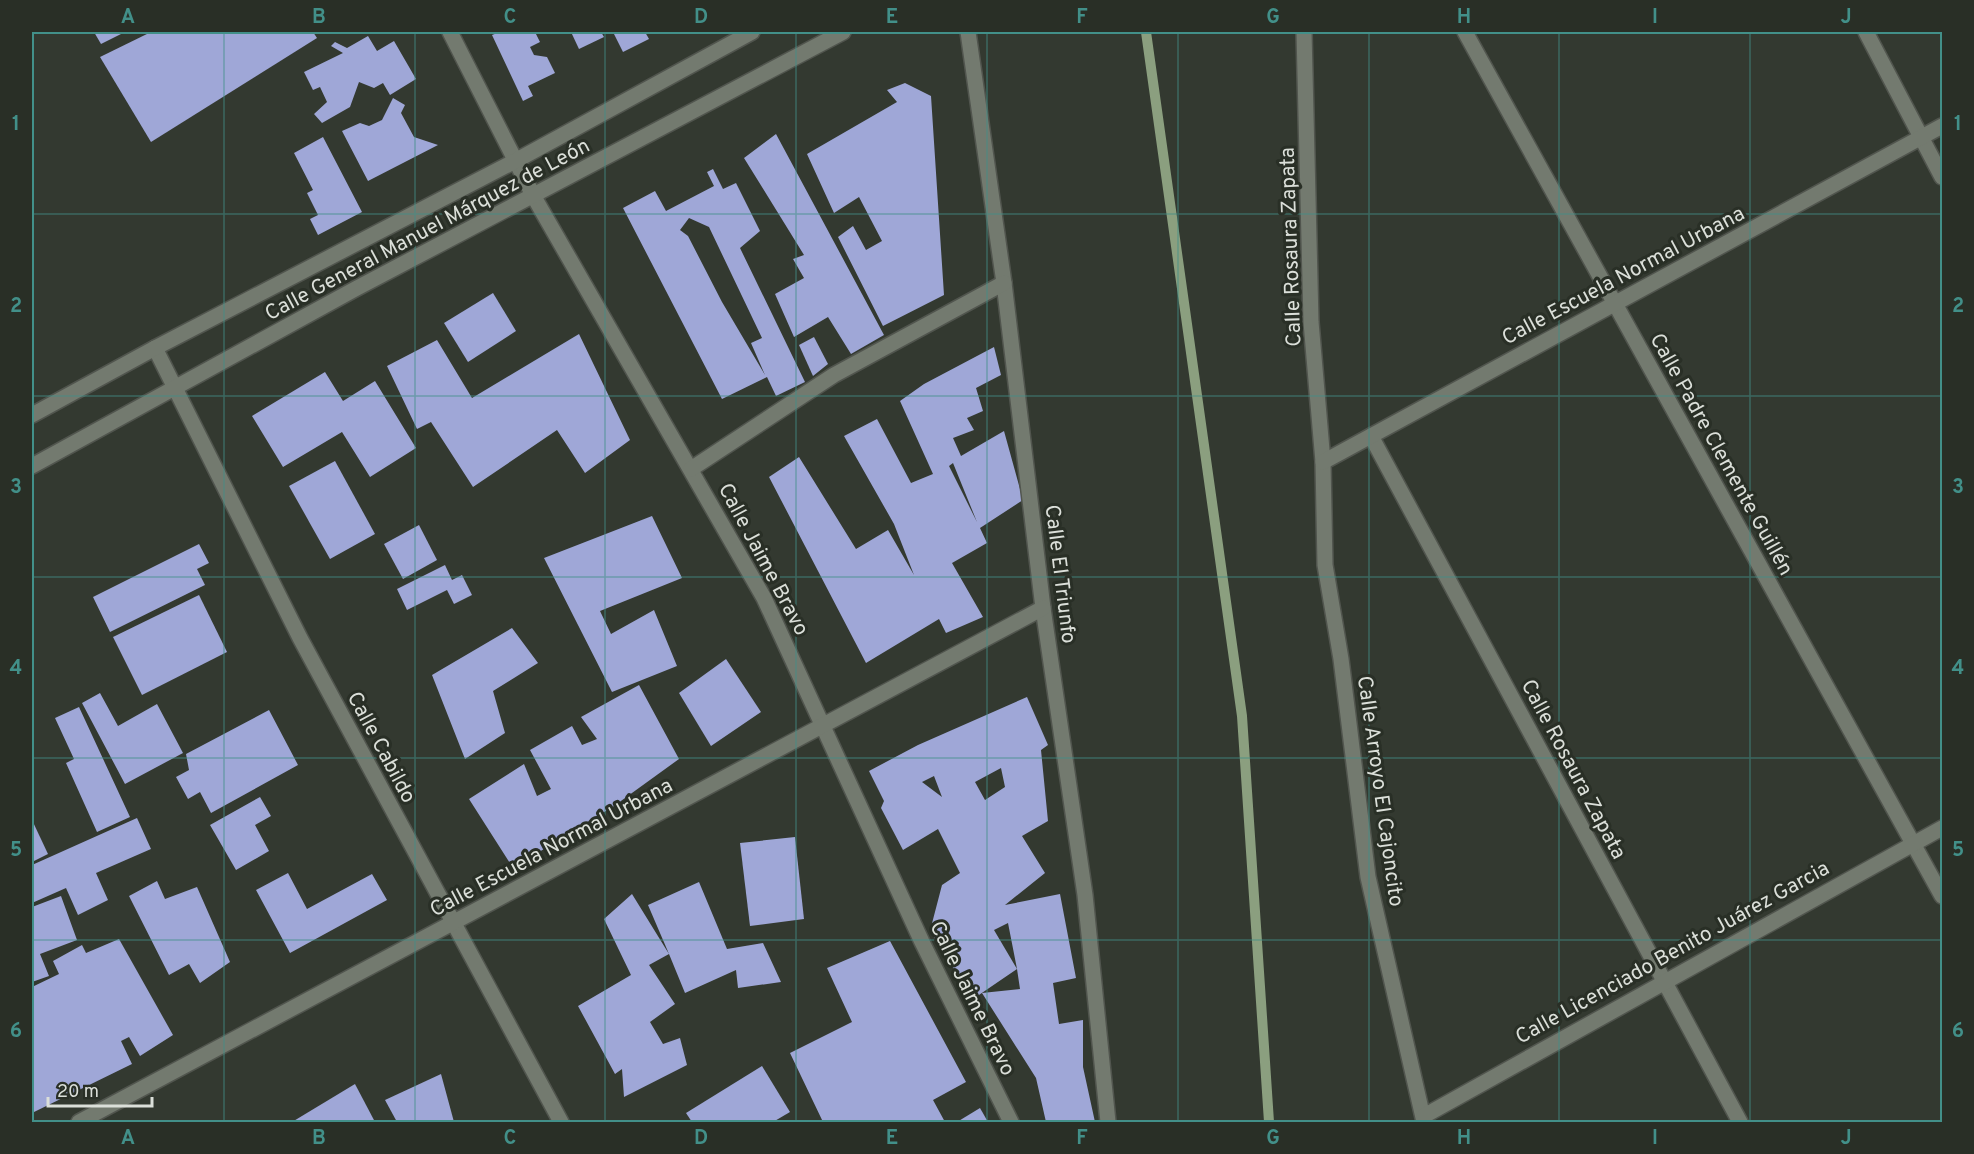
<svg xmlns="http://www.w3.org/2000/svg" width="1974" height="1154" font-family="Overpass,sans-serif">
	<rect width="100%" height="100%" fill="#333930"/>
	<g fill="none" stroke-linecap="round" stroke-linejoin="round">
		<polyline stroke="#8b9f7f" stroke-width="10" points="1146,32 1242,716 1269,1122"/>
	</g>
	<g fill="#9fa7d7" fill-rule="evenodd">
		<polygon points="94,32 125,32 101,44"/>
		<polygon points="151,32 313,32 317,38 151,142 100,57"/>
		<polygon points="500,32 535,32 540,42 530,47 534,55 547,57 555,73 528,86 533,96 523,101 492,35"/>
		<polygon points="571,32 601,32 604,37 579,49"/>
		<polygon points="613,32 645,32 649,39 623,52"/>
		<polygon points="368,36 377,51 394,41 416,79 390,95 383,83 374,88 359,82 350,107 322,123 314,114 327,102 320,87 313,90 304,72 343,53 331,46 335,42 347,48"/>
		<polygon points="905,83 931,96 944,295 883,326 838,237 853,226 866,250 882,241 859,197 834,213 807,154 897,102 887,90"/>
		<polygon points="393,98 405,105 401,113 414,137 438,145 368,181 342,131 360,123 369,126 382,120"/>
		<polygon points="776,134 884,335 851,354 828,317 794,337 775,294 804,278 793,259 804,255 744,158"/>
		<polygon points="323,137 362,212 318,235 310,219 318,215 307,193 313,190 294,153"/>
		<path d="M713,169l10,20 13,-6 24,48 -20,17 65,134 -29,14 -9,-19 -45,22 -99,-191 32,-17 11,20 48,-25 -7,-14zM689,218l20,9 53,111 -11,5 14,32 -43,-73 -34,-66 -8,-6z"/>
		<polygon points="493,293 516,331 468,362 444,323"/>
		<polygon points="579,334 630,440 585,473 557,430 473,487 431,422 417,429 387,366 437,340 472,398"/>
		<polygon points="814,337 828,364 813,376 799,345"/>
		<path d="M994,347l7,28 -25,13 7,23 -16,7 7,12 -21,8 8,18 43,-25 19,69 -43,28 7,15 -35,20 31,54 -37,16 -7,-14 -73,44 -97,-186 30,-20 57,92 32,-19 26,45 -20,-51 -50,-88 33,-17 34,64 22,-9 -33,-73 24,-17zM953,463l24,59 -28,-56z"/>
		<polygon points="325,372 343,401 375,381 416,448 370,477 342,432 283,467 252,416"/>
		<polygon points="335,461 375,534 330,559 289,486"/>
		<polygon points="652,516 682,578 600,611 611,634 654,610 677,666 612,692 544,558"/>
		<polygon points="419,525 437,560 403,579 384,544"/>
		<polygon points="199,544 209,563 197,569 205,585 110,632 93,597"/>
		<polygon points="445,565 452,580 462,575 472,595 454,604 447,590 407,610 397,589"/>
		<polygon points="199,595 227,652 142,695 113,637"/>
		<polygon points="512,628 538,663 493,691 505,733 465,759 432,675"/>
		<polygon points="726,659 761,712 711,746 679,693"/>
		<polygon points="639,685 679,759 614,806 513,868 469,799 524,764 537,796 551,789 530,750 572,726 582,745 597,739 581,717"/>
		<polygon points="100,693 118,726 157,704 183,753 125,784 82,703"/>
		<path d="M1027,697l21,48 -7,5 7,71 -26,15 23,37 -40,32 55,-11 16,84 -23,5 6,41 24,-4v47l12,55h-49l-10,-44 -54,-85 38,-4 -3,-20 -44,30 -43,-68 12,-46 18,-12 -22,-44 -35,21 -22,-42 3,-7 -15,-30 49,-26zM1001,768l4,19 -20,13 -10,-18zM934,776l8,21 -20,-15zM1008,923l9,46 -23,-39z"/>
		<polygon points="79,707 130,817 97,832 66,763 74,759 55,718"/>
		<polygon points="269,710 298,765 211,813 200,792 188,799 176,777 189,770 186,754"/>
		<polygon points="260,797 271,816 255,825 269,851 236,870 210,825"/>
		<polygon points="137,818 151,849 96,873 108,900 78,915 66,888 32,903 32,865"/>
		<polygon points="32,820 48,854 32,862"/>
		<polygon points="795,837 804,919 750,926 740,843"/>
		<polygon points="288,873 307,909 372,874 387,900 290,953 256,890"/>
		<polygon points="157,881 165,899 197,887 230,962 200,983 189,964 169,975 129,896"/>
		<polygon points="699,882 727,949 763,943 781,982 738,988 736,970 685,993 669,954 649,965 675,1004 650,1022 663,1044 680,1038 687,1065 624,1097 622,1069 615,1074 578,1006 631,975 604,919 632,894 669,954 648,905"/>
		<polygon points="61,896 77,940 40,954 49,976 32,982 32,907"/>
		<polygon points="119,939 173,1035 140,1056 129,1037 121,1041 132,1064 32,1113 32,987 59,974 53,961 82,945 86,953"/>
		<polygon points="890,941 966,1082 933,1100 945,1122 823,1122 790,1053 852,1022 827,968"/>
		<polygon points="762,1066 790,1112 773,1122 692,1122 686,1113"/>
		<polygon points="441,1074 454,1122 397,1122 385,1100"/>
		<polygon points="355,1084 375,1122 292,1122"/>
		<polygon points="980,1108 988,1122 957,1122"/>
	</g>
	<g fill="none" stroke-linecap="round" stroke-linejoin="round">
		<defs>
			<g id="minor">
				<polyline points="450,32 534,197 764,598 922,942 1011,1122"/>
				<polyline points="968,32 1004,283 1043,608 1085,895 1108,1122"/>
				<polyline points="1304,32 1311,322 1323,462 1325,565 1341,659 1368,877 1424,1122"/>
				<polyline points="1465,32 1942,896"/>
				<polyline points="1866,32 1942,177"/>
				<polyline points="155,348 300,638 561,1122"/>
				<polyline points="32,415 155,348 517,160 752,32"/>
				<polyline points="1371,436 1740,1122"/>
				<polyline points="1323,462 1942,126"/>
				<polyline points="32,466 357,288 843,32"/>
				<polyline points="691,469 834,375 1004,283"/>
				<polyline points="1424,1116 1942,828"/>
				<polyline points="79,1122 1043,608"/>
			</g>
		</defs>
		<use href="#minor" stroke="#51554e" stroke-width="18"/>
		<use href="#minor" stroke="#737a6f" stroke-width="15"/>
	</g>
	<path fill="none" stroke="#429089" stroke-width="1.5" stroke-opacity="0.55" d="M224,32v1090M415,32v1090M605,32v1090M796,32v1090M987,32v1090M1178,32v1090M1369,32v1090M1559,32v1090M1750,32v1090M32,214h1910M32,396h1910M32,577h1910M32,758h1910M32,940h1910"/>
	<g text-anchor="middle" stroke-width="6" stroke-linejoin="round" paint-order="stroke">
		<g font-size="21" fill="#dbdfd9" stroke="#292f26">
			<text transform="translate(427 229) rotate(-28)" y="7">Calle General Manuel Márquez de León</text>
			<text transform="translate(1290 247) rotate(-92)" y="7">Calle Rosaura Zapata</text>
			<text transform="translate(1623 275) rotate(-28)" y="7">Calle Escuela Normal Urbana</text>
			<text transform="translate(1722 454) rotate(61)" y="7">Calle Padre Clemente Guillén</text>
			<text transform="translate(764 559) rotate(62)" y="7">Calle Jaime Bravo</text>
			<text transform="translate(1061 574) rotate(83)" y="7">Calle El Triunfo</text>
			<text transform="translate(382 747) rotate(62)" y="7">Calle Cabildo</text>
			<text transform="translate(1574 769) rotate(62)" y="7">Calle Rosaura Zapata</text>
			<text transform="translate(1381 791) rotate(82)" y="7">Calle Arroyo El Cajoncito</text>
			<text transform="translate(551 847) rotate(-28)" y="7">Calle Escuela Normal Urbana</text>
			<text transform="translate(1672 952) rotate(-29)" y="7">Calle Licenciado Benito Juárez Garcia</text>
			<text transform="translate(973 998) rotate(64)" y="7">Calle Jaime Bravo</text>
		</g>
	</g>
	<rect width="1974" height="1154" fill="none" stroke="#292f26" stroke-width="66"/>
	<path d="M48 1097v9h104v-9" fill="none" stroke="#dbdfd9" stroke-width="3"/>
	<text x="57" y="1097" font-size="18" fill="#dbdfd9" stroke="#292f26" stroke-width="4.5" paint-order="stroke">20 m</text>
	<rect x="33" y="33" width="1908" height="1088" fill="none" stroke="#429089" stroke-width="2"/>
	<g font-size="20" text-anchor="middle" font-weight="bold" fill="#429089">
		<text x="128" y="23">A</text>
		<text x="319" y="23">B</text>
		<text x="510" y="23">C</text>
		<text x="701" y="23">D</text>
		<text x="892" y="23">E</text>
		<text x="1082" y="23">F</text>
		<text x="1273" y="23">G</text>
		<text x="1464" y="23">H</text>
		<text x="1655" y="23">I</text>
		<text x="1846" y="23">J</text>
		<text x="16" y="130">1</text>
		<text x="1958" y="130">1</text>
		<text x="16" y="312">2</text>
		<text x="1958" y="312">2</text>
		<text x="16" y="493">3</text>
		<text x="1958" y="493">3</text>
		<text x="16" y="674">4</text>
		<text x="1958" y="674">4</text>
		<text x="16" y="856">5</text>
		<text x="1958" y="856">5</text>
		<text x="16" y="1037">6</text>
		<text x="1958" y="1037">6</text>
		<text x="128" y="1144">A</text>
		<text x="319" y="1144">B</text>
		<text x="510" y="1144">C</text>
		<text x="701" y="1144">D</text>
		<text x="892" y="1144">E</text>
		<text x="1082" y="1144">F</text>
		<text x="1273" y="1144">G</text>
		<text x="1464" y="1144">H</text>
		<text x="1655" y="1144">I</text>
		<text x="1846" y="1144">J</text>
	</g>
</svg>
